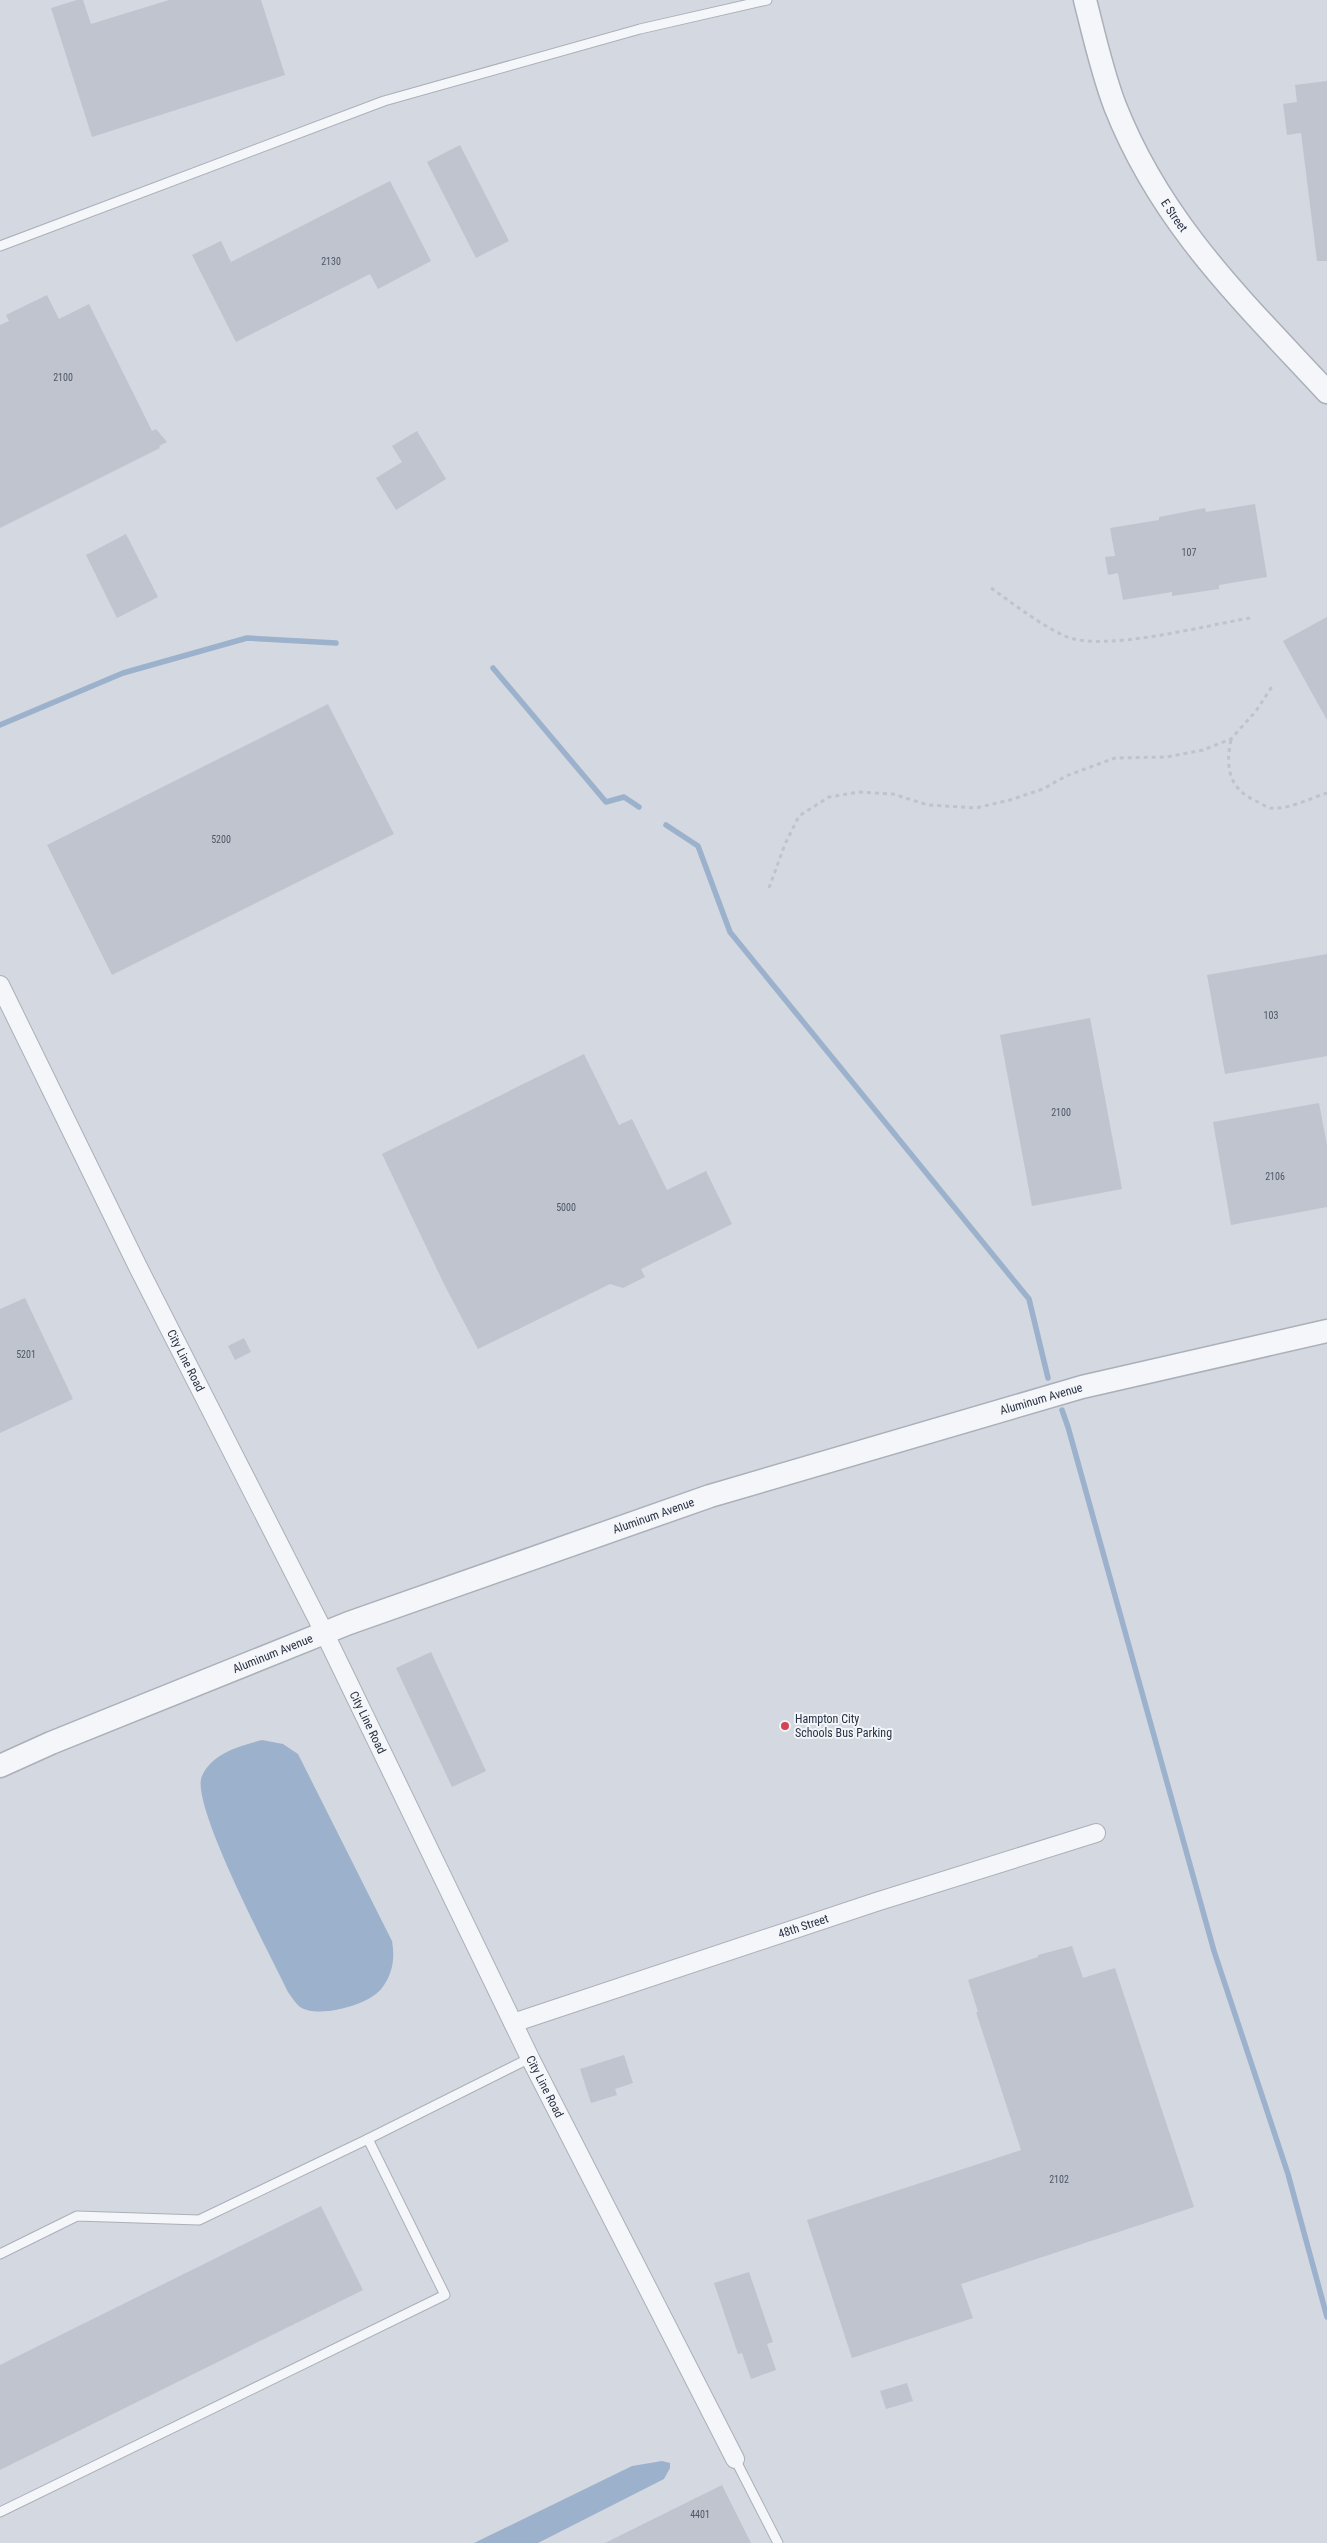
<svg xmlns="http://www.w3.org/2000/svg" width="1327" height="2543" font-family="'Roboto Condensed',sans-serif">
	<rect width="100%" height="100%" fill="#e2e6eb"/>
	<rect fill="#d4d8e0" x="0" y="0" width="1327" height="2543"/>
	<g fill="#9cb2cc">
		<path d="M262,1740l21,4 15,10 94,187c3,17 1,32 -10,47 -12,17 -64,31 -82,19 -5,-4 -9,-11 -12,-15 -16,-34 -99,-189 -86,-216 10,-23 38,-30 60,-36z"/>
		<polygon points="662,2461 670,2463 670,2468 664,2479 538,2543 474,2543 632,2466"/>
	</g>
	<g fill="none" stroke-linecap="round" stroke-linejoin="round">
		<g stroke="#9cb2cc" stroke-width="5.5">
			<polyline points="493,668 606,802 624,797 639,807"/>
			<polyline points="0,725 123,673 247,638 336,643"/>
			<polyline points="666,825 698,846 730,932 1029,1299 1048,1378"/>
			<polyline points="1062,1410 1068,1427 1214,1951 1288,2174 1327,2317"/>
		</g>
	</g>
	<g fill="#bfc4ce">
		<polygon points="77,0 83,0 91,24 169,0 261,0 285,75 92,137 51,8"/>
		<polygon points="1327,81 1327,261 1317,261 1301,133 1287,135 1283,104 1297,102 1295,85"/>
		<polygon points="460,145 509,241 476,258 427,162"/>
		<polygon points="390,181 431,261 378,289 370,274 236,342 192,255 221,241 231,262"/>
		<polygon points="47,295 59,319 89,304 152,431 156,429 167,442 159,446 160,448 0,528 0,325 9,321 6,315"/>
		<polygon points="417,431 446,479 396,510 376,478 402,462 392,446"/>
		<polygon points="1255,504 1267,577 1219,585 1219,589 1172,596 1172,592 1123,600 1118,573 1108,575 1105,557 1115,556 1110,528 1159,520 1159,517 1205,508 1206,512"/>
		<polygon points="126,534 158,597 117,618 86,555"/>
		<polygon points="1327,617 1327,720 1283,641"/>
		<polygon points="328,704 394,834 112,975 47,845"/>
		<polygon points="1327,954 1327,1056 1225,1074 1207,975"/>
		<polygon points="1090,1018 1122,1189 1032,1206 1000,1035"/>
		<polygon points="584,1054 619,1125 632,1119 667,1190 706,1171 732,1224 641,1269 645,1277 623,1288 610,1284 478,1349 444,1284 382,1154"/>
		<polygon points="1319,1103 1327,1145 1327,1207 1231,1225 1213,1122"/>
		<polygon points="25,1298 73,1399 0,1433 0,1309"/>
		<polygon points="244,1338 251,1352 235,1360 228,1346"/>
		<polygon points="431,1652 486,1771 452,1787 396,1668"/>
		<polygon points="1072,1946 1083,1978 1115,1968 1194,2207 961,2284 973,2318 852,2358 807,2220 1021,2150 976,2012 978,2012 968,1980 1038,1957 1038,1955"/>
		<polygon points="624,2055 633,2083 615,2089 617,2095 591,2103 580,2069"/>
		<polygon points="321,2206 363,2290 0,2470 0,2365"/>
		<polygon points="749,2272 773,2342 767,2344 776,2370 751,2379 742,2353 738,2354 714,2283"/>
		<polygon points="907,2383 913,2401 886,2409 880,2391"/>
		<polygon points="722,2485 751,2543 605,2543"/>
	</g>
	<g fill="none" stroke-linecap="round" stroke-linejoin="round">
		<defs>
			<g id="service">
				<polyline points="0,246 384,101 640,29 767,0"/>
				<polyline points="368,2139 530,2058"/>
				<polyline points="0,2254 77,2216 199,2220 368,2139 445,2295 0,2512"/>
				<polyline points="735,2459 778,2543"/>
			</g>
			<g id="minor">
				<path id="s1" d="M0,985l138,282 186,365 206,426 205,401"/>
				<path id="s2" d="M513,2023l363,-121 220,-69"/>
			</g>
			<g id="tertiary">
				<path id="s3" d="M1085,0c9,35 17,72 30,106 47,119 127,194 212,286"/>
				<path id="s4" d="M0,1766l51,-23 298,-120 361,-127 372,-109 245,-56"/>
			</g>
		</defs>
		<use href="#service" stroke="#aab0b9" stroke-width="11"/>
		<use href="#minor" stroke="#aab0b9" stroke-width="20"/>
		<use href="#tertiary" stroke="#aab0b9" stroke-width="25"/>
		<g stroke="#c0c3ca" stroke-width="3" stroke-dasharray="4 4" stroke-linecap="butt">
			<path d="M991,588c24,17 48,36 74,48 37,17 142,-11 185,-18"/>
			<path d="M1231,740c-6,27 -2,49 25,61 4,2 10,6 14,7 18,2 41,-10 57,-15"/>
			<polyline points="769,888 785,844 799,816 829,797 859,792 893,794 928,805 976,808 1010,800 1043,789 1066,776 1115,758 1167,757 1203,750 1231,739 1256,711 1273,685"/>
		</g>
		<use href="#service" stroke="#f5f6f9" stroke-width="9"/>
		<use href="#minor" stroke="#f5f6f9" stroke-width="18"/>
		<use href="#tertiary" stroke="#f5f6f9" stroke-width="22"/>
	</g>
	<circle fill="#d44356" stroke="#f2f5f8" stroke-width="2" cx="785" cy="1726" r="5"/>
	<g text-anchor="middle" stroke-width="4" stroke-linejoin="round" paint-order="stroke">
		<g font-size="10" fill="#4e5666">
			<text x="331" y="265">2130</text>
			<text x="63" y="381">2100</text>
			<text x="1189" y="556">107</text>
			<text x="221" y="843">5200</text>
			<text x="1271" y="1019">103</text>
			<text x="1061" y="1116">2100</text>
			<text x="1275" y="1180">2106</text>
			<text x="566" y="1211">5000</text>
			<text x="26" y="1358">5201</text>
			<text x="1059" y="2183">2102</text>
			<text x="700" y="2518">4401</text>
		</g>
		<g font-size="12" fill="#293244" stroke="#f2f5f8">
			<text dy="4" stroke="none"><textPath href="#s3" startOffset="235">E Street</textPath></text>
			<text dy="4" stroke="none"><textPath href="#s1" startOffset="419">City Line Road</textPath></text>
			<text dy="4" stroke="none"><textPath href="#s4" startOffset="1105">Aluminum Avenue</textPath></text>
			<text dy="4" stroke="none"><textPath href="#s4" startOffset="700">Aluminum Avenue</textPath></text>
			<text dy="4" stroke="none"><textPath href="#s4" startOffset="295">Aluminum Avenue</textPath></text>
			<text dy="4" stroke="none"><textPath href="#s1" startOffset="824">City Line Road</textPath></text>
			<text dy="4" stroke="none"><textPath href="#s2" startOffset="306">48th Street</textPath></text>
			<text dy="4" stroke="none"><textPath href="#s1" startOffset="1229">City Line Road</textPath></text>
		</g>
		<g font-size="12" fill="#293244" stroke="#f2f5f8" text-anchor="start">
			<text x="795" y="1723">Hampton City<tspan x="795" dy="14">Schools Bus Parking</tspan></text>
		</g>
	</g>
</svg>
